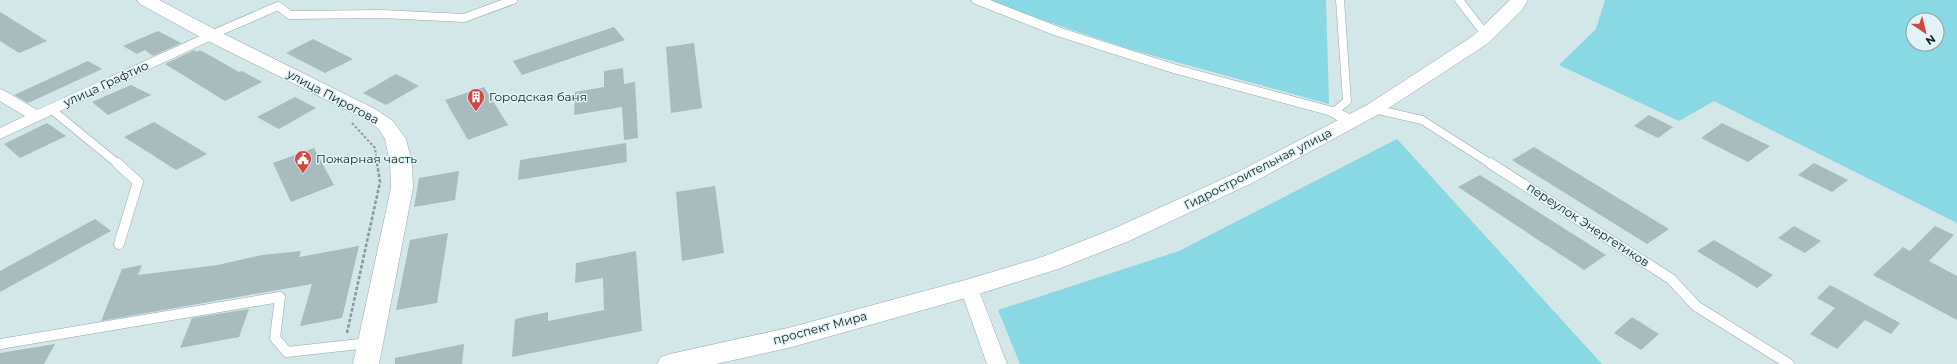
<svg xmlns="http://www.w3.org/2000/svg" width="1957" height="364" font-family="Montserrat,sans-serif">
	<rect width="100%" height="100%" fill="#d3e6e8"/>
	<g fill="#88d9e3" fill-rule="evenodd">
		<polygon points="983,0 1326,0 1329,104 1129,49"/>
		<path d="M1605,0h352v223l-243,-122 -35,20 -120,-56 37,-36zM1913,20h24v24h-24z"/>
		<polygon points="1397,139 1602,364 1020,364 998,310 1179,251"/>
	</g>
	<g fill="#a8bbbd">
		<polygon points="0,12 47,41 19,53 0,41"/>
		<polygon points="614,27 625,40 522,75 513,61"/>
		<polygon points="158,31 181,43 153,56 145,50 137,54 123,46"/>
		<polygon points="313,39 353,59 325,73 286,53"/>
		<polygon points="694,43 702,108 671,113 666,47"/>
		<polygon points="194,50 197,52 200,50 239,72 242,71 262,82 225,101 165,64"/>
		<polygon points="88,61 102,69 28,103 14,95"/>
		<polygon points="623,68 624,84 635,82 638,138 624,140 622,107 574,115 575,92 604,87 604,71"/>
		<polygon points="396,74 419,86 386,105 363,93"/>
		<polygon points="131,85 151,95 108,115 92,102"/>
		<polygon points="484,87 508,125 468,140 445,100"/>
		<polygon points="295,97 316,108 279,129 257,117"/>
		<polygon points="1649,115 1673,127 1658,138 1634,126"/>
		<polygon points="154,122 207,154 176,170 124,137"/>
		<polygon points="47,123 66,136 20,158 4,144"/>
		<polygon points="1722,123 1770,146 1748,162 1701,138"/>
		<polygon points="626,143 627,162 518,180 520,160"/>
		<polygon points="1534,147 1669,229 1647,244 1512,160"/>
		<polygon points="314,148 334,185 291,202 273,163"/>
		<polygon points="1814,163 1848,180 1832,192 1798,175"/>
		<polygon points="459,171 455,200 414,207 419,178"/>
		<polygon points="1480,175 1606,255 1584,270 1458,187"/>
		<polygon points="715,186 724,253 682,261 676,192"/>
		<polygon points="95,219 111,231 0,292 0,271"/>
		<polygon points="1794,226 1821,241 1805,253 1778,238"/>
		<polygon points="1935,226 1954,235 1929,261 1957,276 1957,320 1873,275 1903,247 1910,251"/>
		<polygon points="448,233 437,303 396,310 410,240"/>
		<polygon points="1714,240 1773,275 1757,288 1697,251"/>
		<polygon points="359,246 342,318 300,326 312,284 101,321 122,269 142,265 138,275 218,265 262,255 301,251 299,257"/>
		<polygon points="636,251 642,331 512,357 515,319 548,312 548,321 604,310 603,278 575,283 576,263"/>
		<polygon points="1830,285 1900,323 1891,334 1865,320 1837,349 1810,334 1835,308 1817,298"/>
		<polygon points="249,309 239,337 180,348 192,318"/>
		<polygon points="1632,317 1659,334 1641,350 1614,333"/>
		<polygon points="55,344 44,364 0,364 0,353"/>
		<polygon points="464,344 462,364 395,364 395,358"/>
	</g>
	<g fill="none" stroke-linecap="round" stroke-linejoin="round">
		<defs>
			<g id="lane-far1">
				<polyline points="1459,0 1486,35"/>
				<polyline points="211,35 278,6 290,15 382,14 464,18 513,0"/>
				<polyline points="1374,109 1422,120 1491,164"/>
				<polyline points="52,110 118,164"/>
				<polyline points="1334,112 1347,101 1340,0"/>
			</g>
			<g id="lane">
				<polyline points="117,163 138,182 119,244"/>
				<polyline points="1490,163 1671,279 1696,306 1789,364"/>
				<polyline points="0,344 280,297 275,338 287,352 369,343"/>
			</g>
			<g id="street">
				<path d="M971,0h19l74,29 116,37 160,43 17,9 2,3 -2,3c-11,3 -19,-4 -29,-9l-158,-43 -116,-37 -81,-32z"/>
				<polygon points="211,31 216,32 218,35 216,38 0,139 0,128 25,116 0,101 0,89 5,91 37,110"/>
				<polygon points="969,281 976,283 978,288 1007,364 987,364 960,288 962,283"/>
			</g>
			<g id="secondary">
				<polygon points="137,0 159,0 218,31 375,109 393,121 406,139 412,163 413,188 379,364 353,364 391,188 390,163 385,139 379,129 361,117 204,39 140,4"/>
				<polygon points="1510,0 1528,0 1522,10 1487,44 1381,113 1254,182 1129,241 1058,269 969,297 792,347 716,364 657,364 661,357 670,354 792,327 969,279 1042,257 1113,229 1238,172 1367,105 1473,36"/>
			</g>
		</defs>
		<use href="#lane-far1" stroke="#96a8aa" stroke-width="9"/>
		<use href="#lane" stroke="#96a8aa" stroke-width="11"/>
		<use href="#street" stroke="#96a8aa" stroke-width="1"/>
		<use href="#secondary" stroke="#96a8aa" stroke-width="1"/>
		<polyline stroke="#8a989a" stroke-width="2" stroke-dasharray="2.5 2" stroke-linecap="butt" points="352,123 375,148 377,164"/>
		<polyline stroke="#8a989a" stroke-width="2.5" stroke-dasharray="3.5 2" stroke-linecap="butt" points="347,333 380,182 377,163"/>
		<use href="#lane-far1" stroke="#fff" stroke-width="8"/>
		<use href="#lane" stroke="#fff" stroke-width="10"/>
		<use href="#street" fill="#fff" fill-rule="evenodd"/>
		<use href="#secondary" fill="#fff" fill-rule="evenodd"/>
	</g>
	<defs>
		<symbol id="building-pin" viewBox="-11 -11 22 30"><path d="M0 17L-7.5 6A9.5 9.5 0 1 1 7.5 6Z" fill="#d44641" stroke="#e0f3f6"/><path d="M-4-6H4V6H1V3H-1V6H-4ZM-2.5-4.3h1.7v1.8h-1.7ZM.8-4.3h1.7v1.8H.8ZM-2.5-1h1.7V.8h-1.7ZM.8-1h1.7V.8H.8Z" fill="#fff"/></symbol>
		<symbol id="civic-pin" viewBox="-11 -11 22 30"><path d="M0 17L-7.5 6A9.5 9.5 0 1 1 7.5 6Z" fill="#d44641" stroke="#e0f3f6"/><path d="M-.6-6.5H3V-4.5H.6V-3L4-1V1h2V6H-6V1h2V-1L-.6-3ZM-1.2 2.5V6h2.4V2.5Z" fill="#fff"/></symbol>
	</defs>
	<g fill-rule="evenodd">
		<use href="#building-pin" x="466" y="87" width="20" height="27"/>
		<use href="#civic-pin" x="293" y="149" width="20" height="27"/>
	</g>
	<g text-anchor="middle" stroke-width="3" stroke-linejoin="round" paint-order="stroke">
		<g font-size="12" fill="#1a2122" stroke="#e0f3f6">
			<text transform="translate(106 84) rotate(-25)" y="4">улица Графтио</text>
			<text transform="translate(333 97) rotate(28)" y="4">улица Пирогова</text>
			<text transform="translate(1258 169) rotate(-27)" y="4">Гидростроительная улица</text>
			<text transform="translate(1588 225) rotate(33)" y="4">переулок Энергетиков</text>
			<text transform="translate(820 328) rotate(-15)" y="4">проспект Мира</text>
		</g>
		<g font-size="12" fill="#1a2122" stroke="#e0f3f6" text-anchor="start">
			<text x="489" y="101">Городская баня</text>
			<text x="316" y="163">Пожарная часть</text>
		</g>
	</g>
	<g transform="translate(1925 32) rotate(145)"><circle r="19" fill="#e0f3f6" stroke="#919fa1"/>
	<path d="M0-3L7 15L0 10L-7 15Z" fill="#d44641"/>
	<text y="-6" font-size="11" font-weight="bold" text-anchor="middle" fill="#1a2122">N</text>
	</g>
</svg>
